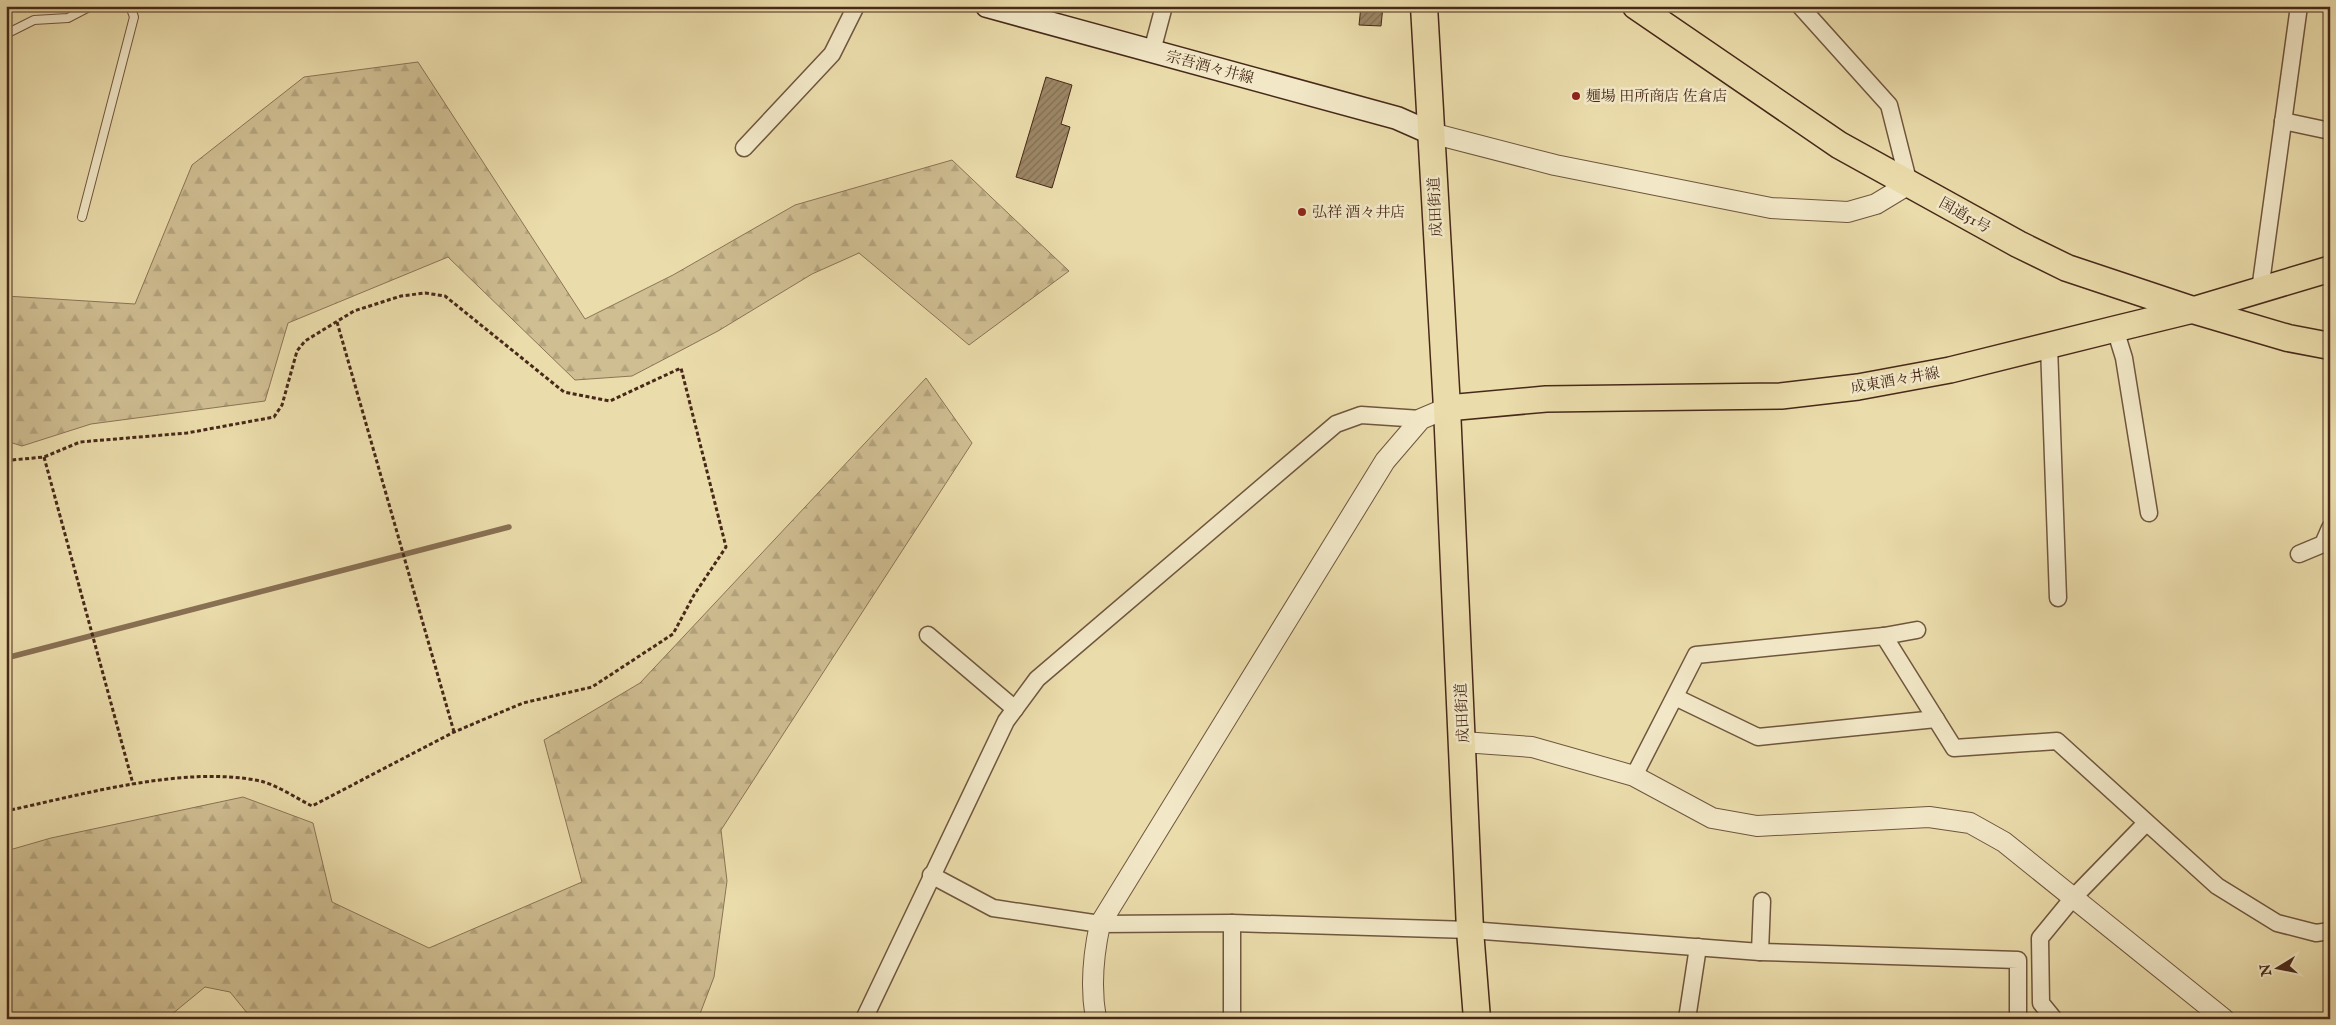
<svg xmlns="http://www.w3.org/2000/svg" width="2336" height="1025" font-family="'IM FELL English','Noto Serif JP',serif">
	<defs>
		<pattern id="forest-firs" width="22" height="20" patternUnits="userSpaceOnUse" patternTransform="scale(1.25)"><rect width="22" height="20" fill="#cfbe92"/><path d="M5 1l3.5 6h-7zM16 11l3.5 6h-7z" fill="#b3a37d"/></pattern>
		<pattern id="building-hatch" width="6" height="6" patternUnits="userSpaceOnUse" patternTransform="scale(1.25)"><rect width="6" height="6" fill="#9c8665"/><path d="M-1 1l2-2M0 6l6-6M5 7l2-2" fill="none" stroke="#816e52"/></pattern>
	</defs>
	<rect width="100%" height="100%" fill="#ebdcab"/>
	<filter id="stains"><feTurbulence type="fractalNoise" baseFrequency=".004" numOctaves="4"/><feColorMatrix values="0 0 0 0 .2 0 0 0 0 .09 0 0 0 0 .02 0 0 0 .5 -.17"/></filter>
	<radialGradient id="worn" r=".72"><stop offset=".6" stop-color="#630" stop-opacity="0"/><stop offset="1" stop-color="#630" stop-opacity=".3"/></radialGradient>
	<g fill="url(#forest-firs)" stroke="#8b7456">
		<polygon points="418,62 585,319 673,275 795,205 952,160 1069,271 969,345 859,253 812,274 718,331 632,376 575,380 448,257 288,323 265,401 91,424 22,446 6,441 6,296 135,304 192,165 304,77"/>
		<polygon points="926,378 972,443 721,830 727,881 714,977 698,1019 252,1019 230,992 205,987 166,1019 6,1019 6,851 51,838 243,797 313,823 332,902 429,948 582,882 544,740 640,683"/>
	</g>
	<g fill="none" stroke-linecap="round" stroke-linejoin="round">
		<polyline stroke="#887053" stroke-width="5.5" points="6,658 509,527"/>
	</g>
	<g fill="url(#building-hatch)" stroke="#472919">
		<polygon points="1361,6 1383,6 1381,26 1359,25"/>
		<polygon points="1046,77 1072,85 1061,124 1070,127 1052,188 1016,177"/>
	</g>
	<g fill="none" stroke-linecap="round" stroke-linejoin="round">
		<defs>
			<g id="service">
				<polyline points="6,34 34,20 68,18 91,6"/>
				<polyline points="82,217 134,17 130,6"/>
			</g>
			<g id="minor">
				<polyline points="1800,6 1889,105 1909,184"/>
				<polyline points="1152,51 1164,6"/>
				<polyline points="2283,121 2330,131"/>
				<polyline points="744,148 832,54 856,6"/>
				<polyline points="2260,290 2299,6"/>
				<polyline points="2115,329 2124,358 2149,513"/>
				<polyline points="2049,346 2058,598"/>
				<polyline points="2299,554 2323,544 2330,528"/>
				<polyline points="928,635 1015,709"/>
				<polyline points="1884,636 1954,748 2057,741 2217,886 2277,923 2316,933 2330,931"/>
				<polyline points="1675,697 1758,737 1936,719"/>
				<polyline points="1634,776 1696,655 1884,636 1917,630"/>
				<polyline points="931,875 993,908 1100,924 1232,923 1470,930 1760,952 2018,960 2018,1019"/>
				<polyline points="1232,923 1232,1019"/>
				<polyline points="1760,952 1762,901"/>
				<polyline points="864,1019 1006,721 1037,679 1336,424 1361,415 1421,419"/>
				<polyline points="1687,1019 1698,947"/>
				<polyline points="2054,1019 2041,1003 2040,938 2072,899 2146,823"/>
			</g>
			<g id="tertiary">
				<polyline points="1431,133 1555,165 1771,208 1848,212 1876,204 1909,184"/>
				<polyline points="1463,742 1532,747 1634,776 1712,818 1757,826 1929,817 1970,823 2004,842 2224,1019"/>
				<path d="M1096,1019c-6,-33 -3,-63 4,-95l285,-463 36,-42 26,-11"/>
			</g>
			<polyline id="secondary" points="987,6 1397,118 1431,133"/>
			<polyline id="primary" points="1447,408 1546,399 1781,396 1858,387 1950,370 2115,329 2193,310 2330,269"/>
			<g id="trunk">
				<polyline points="1424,6 1447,408 1470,930 1477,1019"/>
				<polyline points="1636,6 1839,145 2018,244 2067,268 2193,310 2288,338 2330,346"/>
			</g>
		</defs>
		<use href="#service" stroke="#70563e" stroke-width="10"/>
		<use href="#minor" stroke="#70563e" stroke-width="19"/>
		<use href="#tertiary" stroke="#70563e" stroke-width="22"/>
		<use href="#secondary" stroke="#472919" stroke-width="25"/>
		<use href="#primary" stroke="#472919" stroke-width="28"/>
		<use href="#trunk" stroke="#472919" stroke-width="29"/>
		<g stroke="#472919" stroke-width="3" stroke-dasharray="4 2.5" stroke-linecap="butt">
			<polyline points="337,322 454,732"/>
			<polyline points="44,457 133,784"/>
			<path d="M6,458l6,2 32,-3 36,-15 107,-9 87,-16 8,-12 15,-54 8,-10 49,-30 47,-15 24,-3 20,3 119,96 46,9 71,-33 45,179 -32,48 -21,39 -81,53 -69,16 -69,29 -142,74c-16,-8 -35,-21 -52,-25 -76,-16 -179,14 -254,30"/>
		</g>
		<use href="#service" stroke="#f2e8c8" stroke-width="8"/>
		<use href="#minor" stroke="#f2e8c8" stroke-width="16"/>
		<use href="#tertiary" stroke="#f2e8c8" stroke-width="20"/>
		<use href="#secondary" stroke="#f2e8c8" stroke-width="22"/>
		<use href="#primary" stroke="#ebdcab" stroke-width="25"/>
		<use href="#trunk" stroke="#ebdcab" stroke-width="26"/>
	</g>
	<g fill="#8f2418" stroke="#f2e8c8" stroke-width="2">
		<circle cx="1576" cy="96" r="5"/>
		<circle cx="1302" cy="212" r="5"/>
	</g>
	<g text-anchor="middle" stroke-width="5" stroke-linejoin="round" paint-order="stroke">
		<g font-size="15" fill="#472919" stroke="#f2e8c8">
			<text transform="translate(1210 67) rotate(15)" y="5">宗吾酒々井線</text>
			<text transform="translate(1435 207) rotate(-93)" y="5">成田街道</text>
			<text transform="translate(1965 215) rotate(29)" y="5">国道51号</text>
			<text transform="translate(1895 380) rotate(-10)" y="5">成東酒々井線</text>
			<text transform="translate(1462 713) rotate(-93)" y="5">成田街道</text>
		</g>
		<g font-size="15" fill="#472919" stroke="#f2e8c8" text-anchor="start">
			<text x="1586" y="101">麺場 田所商店 佐倉店</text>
			<text x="1312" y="217">弘祥 酒々井店</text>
		</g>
	</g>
	<rect width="2336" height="1025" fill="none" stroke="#ebdcab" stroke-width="25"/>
	<rect x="8" y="8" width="2321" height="1010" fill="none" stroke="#472919" stroke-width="2.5"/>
	<rect x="12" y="12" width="2311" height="1000" fill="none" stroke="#472919"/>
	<g transform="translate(2278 968) rotate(260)" stroke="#f2e8c8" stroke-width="4" paint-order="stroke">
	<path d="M0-4L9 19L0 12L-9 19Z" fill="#472919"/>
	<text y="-8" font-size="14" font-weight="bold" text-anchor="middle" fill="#472919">N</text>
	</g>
	<rect width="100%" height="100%" filter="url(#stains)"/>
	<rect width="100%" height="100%" fill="url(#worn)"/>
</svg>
